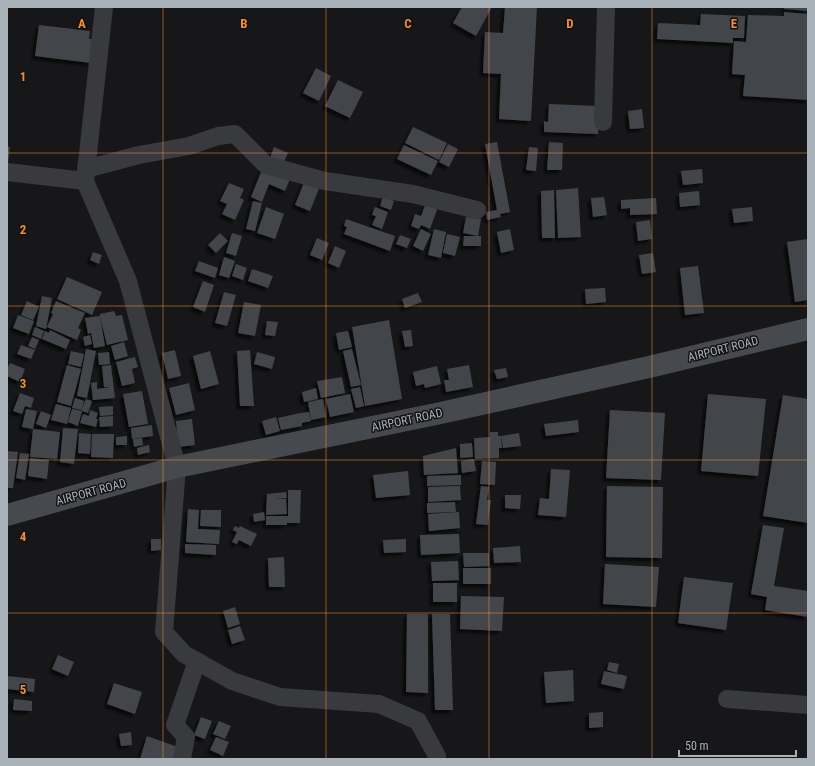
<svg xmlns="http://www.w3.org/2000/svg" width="815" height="766" font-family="'Roboto Condensed',sans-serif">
	<defs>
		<filter id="shadow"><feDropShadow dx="-3.5" dy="3.5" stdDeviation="1" flood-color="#0009"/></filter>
	</defs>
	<rect width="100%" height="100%" fill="#171719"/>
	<g fill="#434549" filter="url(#shadow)">
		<polygon points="462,7 492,7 476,36 453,23"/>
		<polygon points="505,7 537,7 531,121 499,119 501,74 483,73 485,32 503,33"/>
		<polygon points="785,7 808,7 808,11 784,9"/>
		<polygon points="784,12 808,14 808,100 743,96 745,75 732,74 734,41 746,42 748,15 784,16"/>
		<polygon points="701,14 745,16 744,38 733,38 733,43 657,39 658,23 700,25"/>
		<polygon points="39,25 90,31 89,39 94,39 91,63 35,56"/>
		<polygon points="316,68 331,76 319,101 303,93"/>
		<polygon points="338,80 363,92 350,118 325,106"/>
		<polygon points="549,104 599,106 598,134 544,132 544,121 548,122"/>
		<polygon points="642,109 644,128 630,129 628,111"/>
		<polygon points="413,127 447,143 439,160 405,143"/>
		<polygon points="497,142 510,212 500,214 501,217 487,220 486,212 497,210 485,144"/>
		<polygon points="549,142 563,143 562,170 547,170"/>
		<polygon points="448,144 458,149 449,167 439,162"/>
		<polygon points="404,145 438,161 431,175 397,159"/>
		<polygon points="7,146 10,147 8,164 7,164"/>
		<polygon points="274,147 288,153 283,164 270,158"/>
		<polygon points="529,147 538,148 536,171 526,170"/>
		<polygon points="263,167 290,179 285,191 269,184 262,202 251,197"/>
		<polygon points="702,169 703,183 683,185 681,171"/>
		<polygon points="305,180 320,186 310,211 295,205"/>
		<polygon points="229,183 244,189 240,198 244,200 235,220 222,214 227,204 220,201"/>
		<polygon points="578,188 581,237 558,238 556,190"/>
		<polygon points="554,190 555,238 542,238 541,191"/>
		<polygon points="699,191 700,205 680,207 679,193"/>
		<polygon points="383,196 394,201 391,210 380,206"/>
		<polygon points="604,197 607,215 593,217 591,198"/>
		<polygon points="656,198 657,214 630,215 630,208 621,209 621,200"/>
		<polygon points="253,201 262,203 255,231 246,229"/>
		<polygon points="426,203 438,207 430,229 421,225 419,229 411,226 415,214 421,216"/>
		<polygon points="266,207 284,214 275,239 257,233"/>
		<polygon points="375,207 388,212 382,229 372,225 376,216 372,215"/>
		<polygon points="752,207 753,221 734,223 732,209"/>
		<polygon points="466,217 481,219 478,236 463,233"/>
		<polygon points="346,219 395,236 390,251 344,234 347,227 344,226"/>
		<polygon points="650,220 652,239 638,241 636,222"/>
		<polygon points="421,229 431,234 423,251 413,246"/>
		<polygon points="434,229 446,232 441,258 428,255"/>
		<polygon points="510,229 514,250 501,253 497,232"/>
		<polygon points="220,233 228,241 216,253 208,245"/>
		<polygon points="232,233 242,236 236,256 226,253"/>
		<polygon points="447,234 460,237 455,256 443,253"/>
		<polygon points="400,235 411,239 407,248 396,244"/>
		<polygon points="464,236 481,236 481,246 463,246"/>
		<polygon points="317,238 329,243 322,260 310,255"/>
		<polygon points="808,239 808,300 795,302 787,242"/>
		<polygon points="335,246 346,251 339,268 328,263"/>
		<polygon points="93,252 102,255 99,264 90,260"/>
		<polygon points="653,253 656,272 642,274 639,255"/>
		<polygon points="224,257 235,261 229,278 219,275"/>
		<polygon points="199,261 218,268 215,278 195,271"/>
		<polygon points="236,264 247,268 243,280 232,276"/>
		<polygon points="698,266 704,313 685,315 680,268"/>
		<polygon points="252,269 273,276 268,288 248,281"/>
		<polygon points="67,277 102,292 92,315 57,299"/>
		<polygon points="203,281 214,285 205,312 193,307"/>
		<polygon points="605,288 606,302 586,304 585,289"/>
		<polygon points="224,292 236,295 227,326 215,323"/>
		<polygon points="418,293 422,302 405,308 402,299"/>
		<polygon points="42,296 52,298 46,329 36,326"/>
		<polygon points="27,301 39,307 33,320 21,315"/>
		<polygon points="56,301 85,313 78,328 81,330 77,340 47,327 53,314 51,313"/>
		<polygon points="244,302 261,305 255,336 238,333"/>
		<polygon points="114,311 116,316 122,315 128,340 107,345 100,317 105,346 94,348 91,333 88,334 85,318 100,316 100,314"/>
		<polygon points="18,315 34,321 29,334 13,328"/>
		<polygon points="389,320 402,399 365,406 352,327"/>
		<polygon points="267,321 278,322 275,336 265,335"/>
		<polygon points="35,327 44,331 41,339 32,335"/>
		<polygon points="50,330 70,340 66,349 42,339 45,331 49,333"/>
		<polygon points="411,330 413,346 405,347 402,331"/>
		<polygon points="348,331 352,347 339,350 336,333"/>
		<polygon points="90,335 92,344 85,346 83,337"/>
		<polygon points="32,337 39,340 35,349 28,346"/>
		<polygon points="124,342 128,356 115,360 111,346"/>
		<polygon points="21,345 35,350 31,359 17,354"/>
		<polygon points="86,349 96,351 87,398 77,396"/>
		<polygon points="352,349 361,385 351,387 343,351"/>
		<polygon points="175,350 181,376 168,379 162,353"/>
		<polygon points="250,350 254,406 240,406 237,351"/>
		<polygon points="71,351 84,354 81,367 68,364"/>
		<polygon points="210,351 219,384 201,389 193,356"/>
		<polygon points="109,352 110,364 99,365 98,353"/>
		<polygon points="257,352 275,357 272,369 254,364"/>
		<polygon points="135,357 138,367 132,369 135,383 122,386 116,362"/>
		<polygon points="10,363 25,369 20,382 7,376 7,369"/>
		<polygon points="67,365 81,369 71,406 57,402"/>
		<polygon points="111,365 115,398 93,400 91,383 97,382 97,389 111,387 104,387 102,366"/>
		<polygon points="469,365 473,387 446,392 444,380 449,380 447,369"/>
		<polygon points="437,366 441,384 425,388 424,384 416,386 413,372"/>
		<polygon points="506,368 508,377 497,379 494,370"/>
		<polygon points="342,377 345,393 321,398 317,381"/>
		<polygon points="189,383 195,410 176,415 169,388"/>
		<polygon points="360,387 364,406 356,408 351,389"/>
		<polygon points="316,388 318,399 304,402 302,392"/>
		<polygon points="142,391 148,424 129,427 123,394"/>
		<polygon points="20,393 34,398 31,408 25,406 22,414 13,411"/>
		<polygon points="350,394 354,412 330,417 326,399"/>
		<polygon points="708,394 766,399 758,476 701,471"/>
		<polygon points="783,395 808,399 808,523 763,516"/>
		<polygon points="75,398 84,401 81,410 72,408"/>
		<polygon points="86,399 92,401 88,413 82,411 78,426 68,422 72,409 81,411 80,413"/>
		<polygon points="323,399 326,417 311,420 308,402"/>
		<polygon points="56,404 71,408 67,424 51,420"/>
		<polygon points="113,406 113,415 100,416 99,407"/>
		<polygon points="26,409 37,411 33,429 22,427"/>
		<polygon points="90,410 98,413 96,419 98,419 96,427 80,423 83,414 89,416"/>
		<polygon points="610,410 665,413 661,480 606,478"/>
		<polygon points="41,411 51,415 46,428 36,424"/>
		<polygon points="309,412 311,421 302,423 302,426 281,430 278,418 300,413 301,419 300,413"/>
		<polygon points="113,416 113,426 100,427 99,417"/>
		<polygon points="276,417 280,431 266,435 262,421"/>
		<polygon points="192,419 195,445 178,447 176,421"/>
		<polygon points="578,420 579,432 546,436 544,424"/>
		<polygon points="152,425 153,436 132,439 131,428"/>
		<polygon points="63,428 78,429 74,464 60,462"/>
		<polygon points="33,429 60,432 57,459 30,457"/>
		<polygon points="490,432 498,432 498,436 501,436 502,448 499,448 499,458 475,459 474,438 490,437"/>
		<polygon points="79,433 91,434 90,454 78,453"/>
		<polygon points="519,433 521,446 503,448 501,436"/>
		<polygon points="92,434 114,434 113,458 91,457"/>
		<polygon points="127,436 127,445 116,445 116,437"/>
		<polygon points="142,438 143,445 134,447 133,439"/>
		<polygon points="472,443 473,457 460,458 460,444"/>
		<polygon points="149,445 150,452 138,455 137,448"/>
		<polygon points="456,448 458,473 424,475 423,456"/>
		<polygon points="7,451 18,452 13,488 7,488"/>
		<polygon points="20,453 29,454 25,480 16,478"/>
		<polygon points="30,458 49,460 47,479 28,476"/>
		<polygon points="474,459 476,471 462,473 461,461"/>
		<polygon points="482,461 496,462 495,485 480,484"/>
		<polygon points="551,469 570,470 566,517 538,515 540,498 549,499"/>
		<polygon points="408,471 410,495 376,498 373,475"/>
		<polygon points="461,475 461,485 427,486 427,476"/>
		<polygon points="460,486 461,500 428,502 428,487"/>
		<polygon points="481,486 489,487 487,500 491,500 488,525 476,524"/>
		<polygon points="607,486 663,487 662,558 606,557"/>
		<polygon points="288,490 301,490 300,523 287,523 287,525 266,525 266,516 288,516"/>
		<polygon points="286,492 287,498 275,499 286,499 287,514 266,515 267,494"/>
		<polygon points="505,495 521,495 520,509 505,508"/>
		<polygon points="455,502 456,512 427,513 427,503"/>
		<polygon points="188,509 199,510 198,529 220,530 219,544 186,542"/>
		<polygon points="201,510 221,510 221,527 200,526"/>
		<polygon points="264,512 265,520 254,522 253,514"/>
		<polygon points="459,512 460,528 429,531 428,514"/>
		<polygon points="763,525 784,528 774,586 808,591 808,617 765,610 767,597 751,594"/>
		<polygon points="235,526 239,528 240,526 257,534 251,546 239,540 237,544 232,542 237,532 233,530"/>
		<polygon points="459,534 460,553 421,555 420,535"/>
		<polygon points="151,539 161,539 161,550 151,551"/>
		<polygon points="406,539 406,552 384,553 383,540"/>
		<polygon points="185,544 216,545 216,555 185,553"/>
		<polygon points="520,546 521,562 494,563 493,548"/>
		<polygon points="463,553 489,553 489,566 464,567"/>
		<polygon points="284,557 285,587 269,587 268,558"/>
		<polygon points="458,561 459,580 432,581 431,562"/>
		<polygon points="605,564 659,567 656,607 603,604"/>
		<rect x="463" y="568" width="28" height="16"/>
		<polygon points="684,577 733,583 726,630 678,623"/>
		<rect x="433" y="583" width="24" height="19"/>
		<polygon points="461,596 504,597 502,631 460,629"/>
		<polygon points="235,607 240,624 228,628 223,611"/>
		<polygon points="407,614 428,614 428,693 406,692"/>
		<polygon points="432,614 450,614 453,710 435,710"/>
		<polygon points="240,626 245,640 232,644 228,630"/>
		<polygon points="58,655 74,662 68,676 52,669"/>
		<polygon points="609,662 619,664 617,673 607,670"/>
		<polygon points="573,670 574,701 546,703 544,672"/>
		<polygon points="604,671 627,676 624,689 601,684"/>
		<polygon points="7,676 35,679 34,692 7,689"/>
		<polygon points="114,683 142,692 135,714 107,704"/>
		<polygon points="14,699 32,701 32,711 13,710"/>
		<polygon points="603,712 603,727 589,728 589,713"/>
		<polygon points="201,717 212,721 205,739 194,735"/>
		<polygon points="219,721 231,726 225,739 213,734"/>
		<polygon points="131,732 132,745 121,746 119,734"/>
		<polygon points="147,736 178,747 174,759 140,759"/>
		<polygon points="216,737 229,742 223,756 210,750"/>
	</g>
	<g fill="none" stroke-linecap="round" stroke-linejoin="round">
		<g stroke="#383a3e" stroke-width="18">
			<polyline points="104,7 85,181 128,281 177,467 164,632 184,654 232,681 280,697 379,704 418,721 437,756 437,759"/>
			<polyline points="603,122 606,7"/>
			<polyline points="86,169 139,155 189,146 218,136 235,134 266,165 325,181 413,194 477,210"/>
			<polyline points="7,172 85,181"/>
			<polyline points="727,699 808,705"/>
			<polyline points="182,759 186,737 175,725 197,661"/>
		</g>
		<polyline stroke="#46494e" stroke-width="22" points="7,515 177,467 436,414 649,367 808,329"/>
	</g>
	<path fill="none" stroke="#f08e38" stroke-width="1" stroke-opacity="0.55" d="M163,7v752M326,7v752M489,7v752M652,7v752M7,153h801M7,306h801M7,460h801M7,613h801"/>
	<g text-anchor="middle" stroke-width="3" stroke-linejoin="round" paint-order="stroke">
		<g font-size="12" fill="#a9b1b9" stroke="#121214">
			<text transform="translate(723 349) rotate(-14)" y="4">AIRPORT ROAD</text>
			<text transform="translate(407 420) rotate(-12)" y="4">AIRPORT ROAD</text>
			<text transform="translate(91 492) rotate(-15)" y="4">AIRPORT ROAD</text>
		</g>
	</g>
	<g font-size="13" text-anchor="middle" font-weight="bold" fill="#f08e38" stroke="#121214" stroke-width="3" stroke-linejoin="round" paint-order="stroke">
		<text x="82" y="28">A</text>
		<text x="244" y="28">B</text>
		<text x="408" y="28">C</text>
		<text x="570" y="28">D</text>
		<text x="734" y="28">E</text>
		<text x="23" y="81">1</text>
		<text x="23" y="234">2</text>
		<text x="23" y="388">3</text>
		<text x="23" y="541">4</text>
		<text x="23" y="694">5</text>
	</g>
	<rect width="815" height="766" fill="none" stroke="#a9b1b9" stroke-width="16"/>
	<path d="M679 750v6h117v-6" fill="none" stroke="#a9b1b9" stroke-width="2"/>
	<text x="685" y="750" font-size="12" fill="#a9b1b9" stroke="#121214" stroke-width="3" paint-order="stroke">50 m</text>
</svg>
